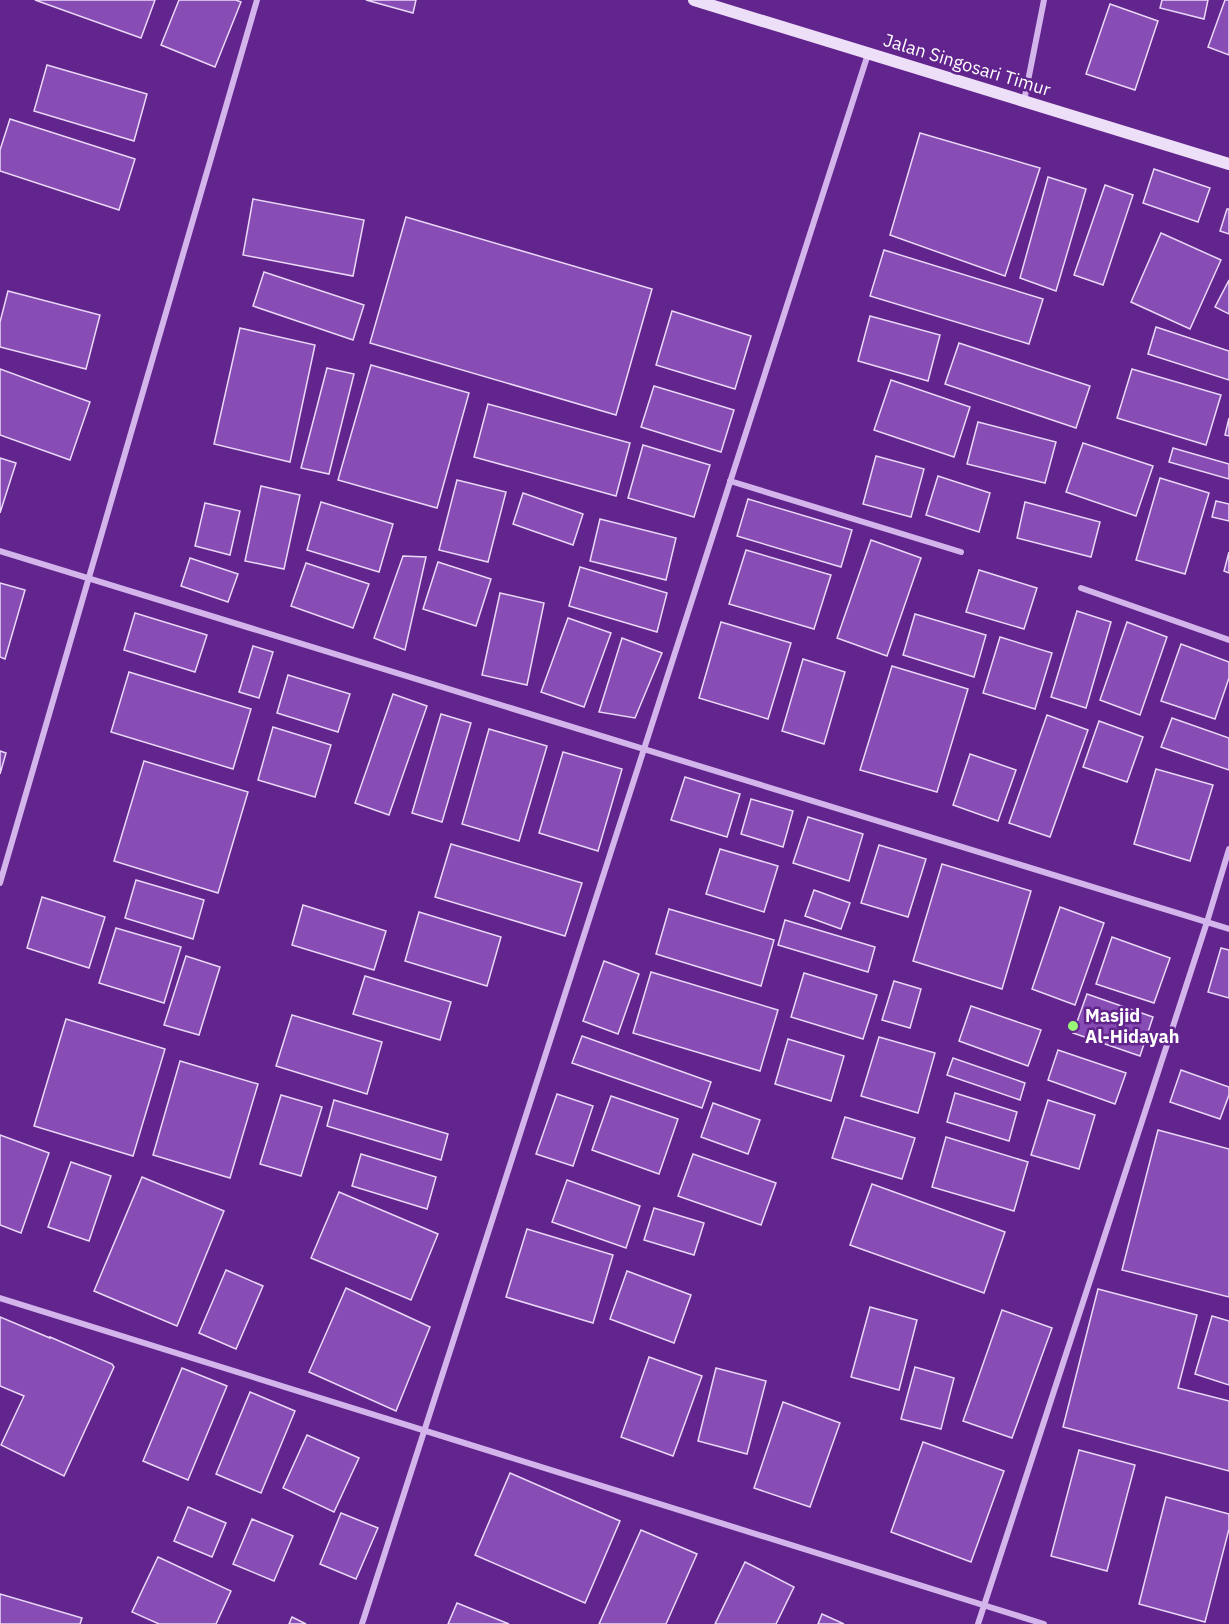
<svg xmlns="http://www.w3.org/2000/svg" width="1229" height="1624" font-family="'IBM Plex Sans',sans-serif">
	<rect width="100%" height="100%" fill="#62248d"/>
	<g fill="#884db4" stroke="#ead8f8" stroke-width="1.5">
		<polygon points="35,0 155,0 141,38"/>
		<polygon points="179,0 236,0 241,2 215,67 161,45"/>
		<polygon points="366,0 416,0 413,13"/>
		<polygon points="1162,0 1208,0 1204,19 1160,8"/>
		<polygon points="1225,0 1229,0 1229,55 1208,47"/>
		<polygon points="1110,4 1158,21 1135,90 1086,74"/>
		<polygon points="47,65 147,94 134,141 34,111"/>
		<polygon points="10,119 135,159 119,210 0,171 0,150"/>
		<polygon points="920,133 1040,168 1005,276 890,235"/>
		<polygon points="1154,169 1210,188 1198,222 1143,203"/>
		<polygon points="1048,177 1086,189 1056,291 1020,278"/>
		<polygon points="1105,185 1133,195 1103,285 1074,275"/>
		<polygon points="253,199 364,220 353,276 243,255"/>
		<polygon points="1227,209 1229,209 1229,234 1220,231"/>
		<polygon points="406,217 652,289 616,415 370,343"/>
		<polygon points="1161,233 1221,260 1190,329 1131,302"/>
		<polygon points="884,250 1043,299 1029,344 870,296"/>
		<polygon points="264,272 364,305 353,340 253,306"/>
		<polygon points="1229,280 1229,314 1215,307"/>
		<polygon points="8,291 100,315 86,369 0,347 0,322"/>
		<polygon points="672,311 751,336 735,389 656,365"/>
		<polygon points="870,316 940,335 928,381 858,361"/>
		<polygon points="1156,327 1229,351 1229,380 1148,354"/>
		<polygon points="240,328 315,345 290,462 214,444"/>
		<polygon points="959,343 1090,386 1076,428 945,384"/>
		<polygon points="371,365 469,393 437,508 338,480"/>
		<polygon points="327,368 354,374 329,474 301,468"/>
		<polygon points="0,369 90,402 70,460 0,435"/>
		<polygon points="1132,369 1221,395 1206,445 1117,418"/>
		<polygon points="891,380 970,407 954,457 874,430"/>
		<polygon points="654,386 734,410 721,452 641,427"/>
		<polygon points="488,404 630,443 616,496 474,457"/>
		<polygon points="1229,418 1229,436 1225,435"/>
		<polygon points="978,422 1056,442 1045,483 967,464"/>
		<polygon points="1083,443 1153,466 1136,516 1066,492"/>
		<polygon points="643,445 710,465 694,517 628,498"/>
		<polygon points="1173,448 1229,464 1229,479 1169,462"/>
		<polygon points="876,456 924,469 911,517 863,504"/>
		<polygon points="0,458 16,463 0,513"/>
		<polygon points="938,476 990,493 979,532 926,515"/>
		<polygon points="1160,478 1209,493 1185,574 1136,560"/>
		<polygon points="457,480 506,492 488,562 439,550"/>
		<polygon points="261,486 300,495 284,569 245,561"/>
		<polygon points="523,493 583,514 573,545 513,524"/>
		<polygon points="748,499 852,530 841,567 737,536"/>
		<polygon points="1216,501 1229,504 1229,521 1212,517"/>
		<polygon points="321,502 393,524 379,572 307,550"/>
		<polygon points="1025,502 1100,522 1091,557 1017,538"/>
		<polygon points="205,503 240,511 230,555 195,546"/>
		<polygon points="600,519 676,538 666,580 590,561"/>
		<polygon points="871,540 921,558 887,656 837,638"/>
		<polygon points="746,550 831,575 814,629 729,604"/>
		<polygon points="1229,552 1229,573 1224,571"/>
		<polygon points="403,556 426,557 405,650 374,638"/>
		<polygon points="190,558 238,574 228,602 181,586"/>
		<polygon points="438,562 491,579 476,626 423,609"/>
		<polygon points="306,563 369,584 353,628 291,606"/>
		<polygon points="580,567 667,593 657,632 569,606"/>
		<polygon points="979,570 1037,588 1024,629 966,612"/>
		<polygon points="0,583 25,590 5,659 0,657"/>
		<polygon points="500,593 544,603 527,685 482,675"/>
		<polygon points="1077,611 1111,622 1086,708 1051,697"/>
		<polygon points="135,613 207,635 195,672 124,650"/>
		<polygon points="915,614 986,635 974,677 903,655"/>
		<polygon points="568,618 611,633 584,707 541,692"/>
		<polygon points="721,622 791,643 768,719 699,698"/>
		<polygon points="1127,622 1167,637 1140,715 1100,700"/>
		<polygon points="1000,637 1052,653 1035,709 983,693"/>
		<polygon points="622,638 662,653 635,718 599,712"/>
		<polygon points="1181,644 1229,662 1229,678 1215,719 1161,701"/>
		<polygon points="253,646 273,652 259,698 239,692"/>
		<polygon points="803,659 845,672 824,744 782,731"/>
		<polygon points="892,666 968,689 937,792 860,770"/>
		<polygon points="129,672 251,709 233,769 111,732"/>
		<polygon points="288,675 350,694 338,732 277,713"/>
		<polygon points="393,694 427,706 389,815 355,803"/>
		<polygon points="441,714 471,723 442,822 412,813"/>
		<polygon points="1047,715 1088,730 1050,837 1009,823"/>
		<polygon points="1172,718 1229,738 1229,770 1161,747"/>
		<polygon points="1099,721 1143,737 1127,782 1083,767"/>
		<polygon points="273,727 331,745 315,797 258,780"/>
		<polygon points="489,729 547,746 519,841 462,824"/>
		<polygon points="0,751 6,753 0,774"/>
		<polygon points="563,752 622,769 598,851 539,833"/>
		<polygon points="970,754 1016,770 998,821 953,805"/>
		<polygon points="144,761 248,792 218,893 114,861"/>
		<polygon points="1156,769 1213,785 1190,861 1134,844"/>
		<polygon points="685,777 740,794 727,837 671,820"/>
		<polygon points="751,799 793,811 783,847 741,834"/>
		<polygon points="808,817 863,834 849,881 793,863"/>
		<polygon points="451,844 582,883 565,936 435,897"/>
		<polygon points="879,845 926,859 908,917 861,903"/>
		<polygon points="720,849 778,866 764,912 706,894"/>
		<polygon points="942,864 1031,891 1002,989 913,961"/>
		<polygon points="136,880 204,900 193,939 125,918"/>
		<polygon points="814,890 850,903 841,929 805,916"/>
		<polygon points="42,897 105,917 89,968 27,948"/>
		<polygon points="303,905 386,931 374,970 292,945"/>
		<polygon points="1060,907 1104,923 1075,1005 1032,989"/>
		<polygon points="669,909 774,940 761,986 656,954"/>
		<polygon points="419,912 501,937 487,986 405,961"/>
		<polygon points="785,920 875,947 868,972 778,945"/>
		<polygon points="116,928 181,947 164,1003 99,983"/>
		<polygon points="1112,937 1170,958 1154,1003 1096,984"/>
		<polygon points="1221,948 1229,950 1229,998 1208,992"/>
		<polygon points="186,956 220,967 199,1035 164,1025"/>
		<polygon points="604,961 639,974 618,1034 583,1021"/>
		<polygon points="651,972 778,1010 760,1071 633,1033"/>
		<polygon points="804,973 877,995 863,1039 791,1017"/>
		<polygon points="365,976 451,1002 440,1040 353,1014"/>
		<polygon points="894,981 921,989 910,1028 882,1020"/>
		<polygon points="1087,994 1153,1017 1140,1056 1073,1033"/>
		<polygon points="971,1006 1041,1030 1028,1066 959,1041"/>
		<polygon points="292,1015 382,1042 367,1094 276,1066"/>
		<polygon points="66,1019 165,1049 133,1156 34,1126"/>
		<polygon points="582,1036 711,1082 702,1108 572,1063"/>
		<polygon points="879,1037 935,1053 918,1113 861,1096"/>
		<polygon points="788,1039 844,1056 831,1101 775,1084"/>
		<polygon points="1058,1050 1126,1073 1115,1104 1048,1080"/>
		<polygon points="953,1058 1025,1083 1020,1100 947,1075"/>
		<polygon points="180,1061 258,1084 230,1178 153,1155"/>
		<polygon points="1181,1070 1229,1087 1229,1095 1220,1119 1170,1102"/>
		<polygon points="955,1093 1017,1112 1009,1141 947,1122"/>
		<polygon points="557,1094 593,1106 573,1166 536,1154"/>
		<polygon points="281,1095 322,1107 301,1176 260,1164"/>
		<polygon points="611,1096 678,1119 659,1174 592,1150"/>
		<polygon points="334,1100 448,1134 441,1160 327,1126"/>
		<polygon points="1048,1100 1095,1115 1079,1169 1031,1155"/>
		<polygon points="713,1103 760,1120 748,1154 701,1137"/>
		<polygon points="845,1117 915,1138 902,1179 832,1158"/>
		<polygon points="1158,1130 1229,1149 1229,1297 1122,1270"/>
		<polygon points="0,1135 49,1153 21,1233 0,1225"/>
		<polygon points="946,1137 1028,1162 1014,1211 932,1187"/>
		<polygon points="361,1154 436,1177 427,1209 352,1186"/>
		<polygon points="693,1154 776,1183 761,1225 678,1196"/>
		<polygon points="71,1162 111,1176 89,1241 48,1227"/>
		<polygon points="142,1177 224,1211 177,1326 94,1291"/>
		<polygon points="567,1180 640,1206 626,1248 552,1222"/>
		<polygon points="872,1184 1005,1232 984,1293 850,1245"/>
		<polygon points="339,1192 438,1234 411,1300 311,1258"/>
		<polygon points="654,1208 704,1223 694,1255 644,1240"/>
		<polygon points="527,1229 613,1255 593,1323 506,1297"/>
		<polygon points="226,1270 263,1286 236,1349 199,1333"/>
		<polygon points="627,1271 691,1295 674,1343 610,1319"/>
		<polygon points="346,1288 430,1327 396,1411 309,1372"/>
		<polygon points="1098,1289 1197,1315 1178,1388 1229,1401 1229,1471 1063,1427"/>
		<polygon points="870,1307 917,1320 899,1390 851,1377"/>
		<polygon points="1002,1310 1052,1328 1012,1438 963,1421"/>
		<polygon points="1212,1316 1229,1321 1229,1385 1195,1374"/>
		<polygon points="0,1317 50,1338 50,1337 112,1364 114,1367 64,1476 1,1445 24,1396 0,1386"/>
		<polygon points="649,1357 702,1376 673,1456 621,1437"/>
		<polygon points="915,1367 954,1378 941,1429 901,1419"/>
		<polygon points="182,1368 227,1386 188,1480 143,1461"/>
		<polygon points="716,1368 766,1381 747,1454 698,1441"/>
		<polygon points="250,1392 295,1411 261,1493 216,1474"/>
		<polygon points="783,1402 840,1423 810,1507 754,1488"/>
		<polygon points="307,1435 359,1458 334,1512 283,1488"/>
		<polygon points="923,1442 1004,1471 971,1562 891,1532"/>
		<polygon points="1079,1450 1135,1465 1107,1571 1051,1556"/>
		<polygon points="510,1473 620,1521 585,1603 475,1555"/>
		<polygon points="1166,1497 1229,1514 1229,1529 1205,1622 1139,1604"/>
		<polygon points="188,1507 226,1523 212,1557 174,1541"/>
		<polygon points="341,1513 378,1528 356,1579 320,1564"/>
		<polygon points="252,1519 293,1536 274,1581 233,1564"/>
		<polygon points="641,1530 697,1554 666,1624 599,1624"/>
		<polygon points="158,1557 231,1591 216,1624 159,1624 132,1612"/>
		<polygon points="745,1562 794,1587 776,1624 715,1624"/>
		<polygon points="0,1594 82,1618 80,1624 0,1624"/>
		<polygon points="457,1603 509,1624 448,1624"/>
		<polygon points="822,1614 844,1624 818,1624"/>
		<polygon points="292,1617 306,1624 289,1624"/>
	</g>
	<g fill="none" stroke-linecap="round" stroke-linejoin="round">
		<g stroke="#d3b4eb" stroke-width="6">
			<polyline points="1024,101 1044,0"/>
			<polyline points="730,481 961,552"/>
			<polyline points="0,551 1229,929"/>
			<polyline points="1081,588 1229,640"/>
			<polyline points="0,883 257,0"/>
			<polyline points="0,1298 1044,1624"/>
			<polyline points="362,1624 868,54"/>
			<polyline points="978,1624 1207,922 1229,849"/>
		</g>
		<polyline stroke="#eedff9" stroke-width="12" points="694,0 1229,164"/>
	</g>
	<circle fill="#99f577" stroke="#62248d" stroke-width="2" cx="1073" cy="1026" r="6"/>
	<g text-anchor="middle" stroke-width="5" stroke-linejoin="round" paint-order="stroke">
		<g font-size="18" fill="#fff" stroke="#62248d">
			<text transform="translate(967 65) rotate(17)" y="6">Jalan Singosari Timur</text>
		</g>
		<g font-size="18" font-weight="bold" fill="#fff" stroke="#62248d" text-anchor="start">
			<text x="1085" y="1022">Masjid<tspan x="1085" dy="21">Al-Hidayah</tspan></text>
		</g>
	</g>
</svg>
